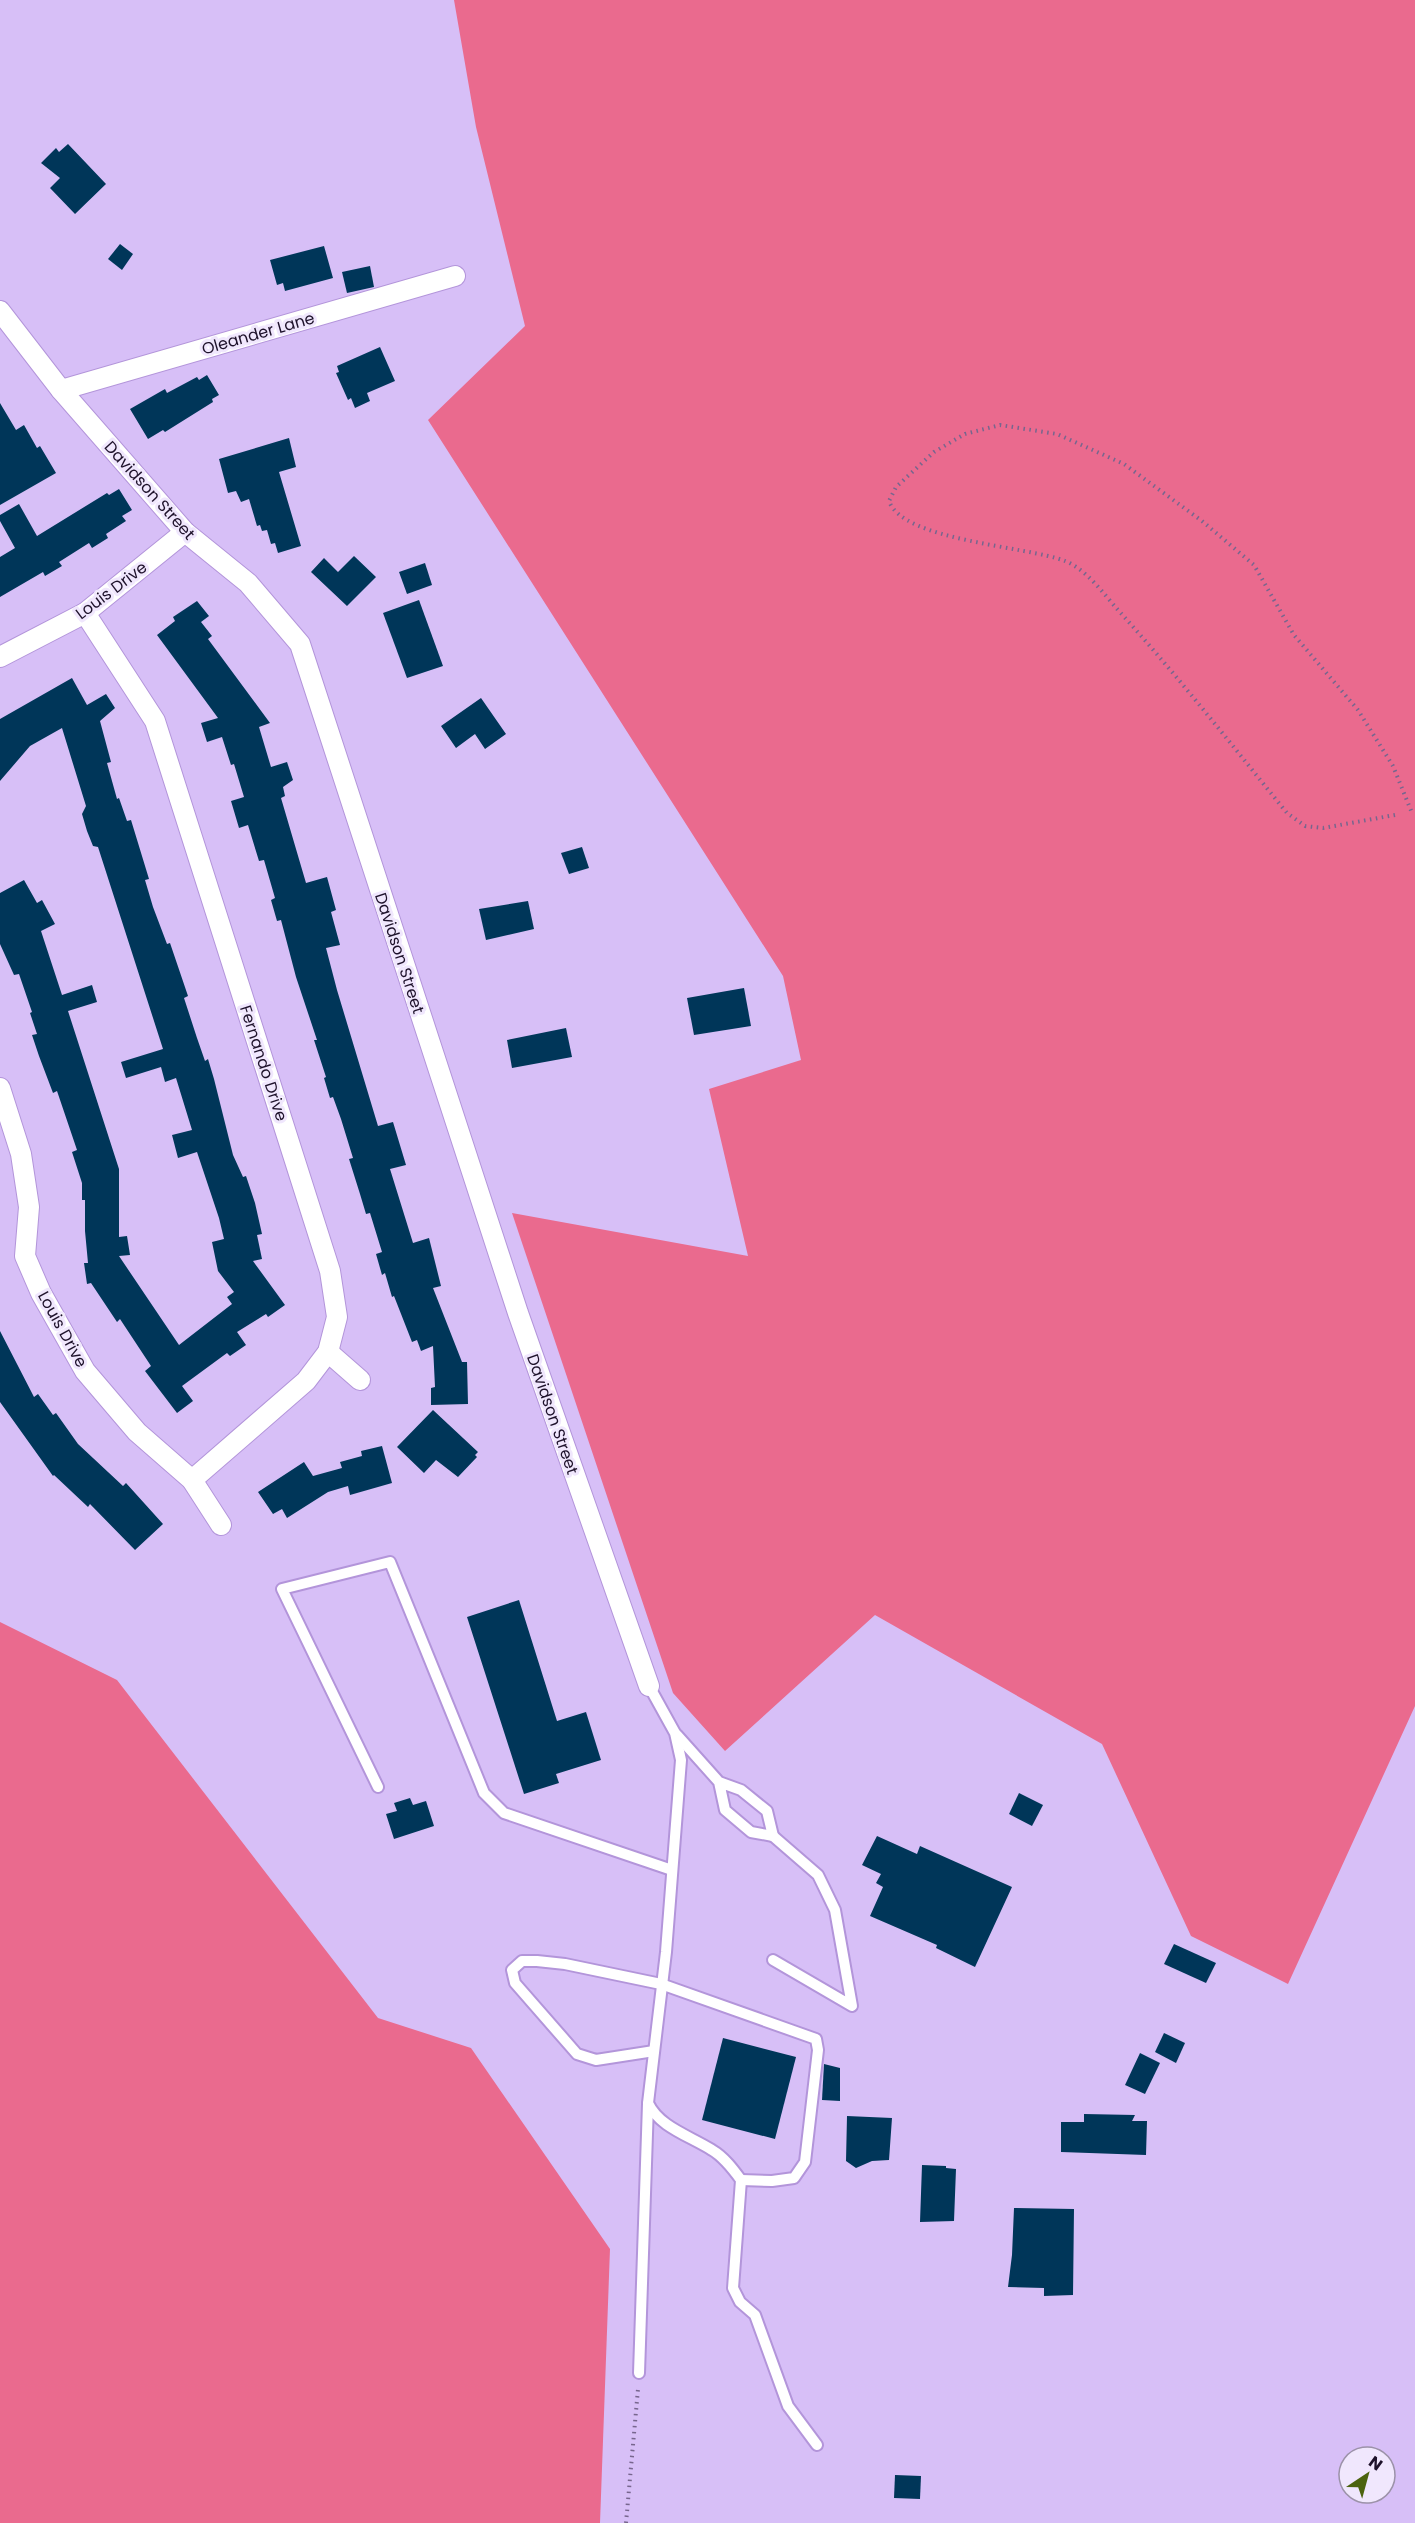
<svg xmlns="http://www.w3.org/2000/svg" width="1415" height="2523" font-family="Poppins,sans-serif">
	<rect width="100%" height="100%" fill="#d7bff7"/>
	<g fill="#ea6a8e">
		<polygon points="454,0 1415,0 1415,1706 1288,1984 1191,1936 1102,1744 875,1615 725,1751 673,1693 512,1213 748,1256 709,1089 801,1060 783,976 428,420 525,326 476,127"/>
		<polygon points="0,1622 117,1680 378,2018 471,2048 610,2249 600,2523 0,2523"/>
	</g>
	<g fill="#003659">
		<polygon points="68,144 106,184 75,214 50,188 60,178 41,163 56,148 59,152"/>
		<polygon points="120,244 133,254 122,270 108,259"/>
		<polygon points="324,246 333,278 285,291 283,283 277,285 270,260"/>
		<polygon points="370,266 374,287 347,293 342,272"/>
		<polygon points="380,347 395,381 367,393 370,401 355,408 351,398 348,400 336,373 339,372 337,366"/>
		<polygon points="207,375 219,395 212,399 213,402 165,432 163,430 148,439 130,409 165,389 167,393 197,377 199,380"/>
		<polygon points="0,403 16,430 24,425 37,448 40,446 56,473 0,505"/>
		<polygon points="289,438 296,467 279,472 301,546 278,553 275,543 271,544 267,530 262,531 260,525 257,526 249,499 241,502 236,491 228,493 219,459"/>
		<polygon points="119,489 132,510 122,516 126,521 106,534 108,538 92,548 89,543 59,562 62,566 45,576 43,572 0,597 0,557 15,548 0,521 0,515 19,504 37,536 107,493 109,495"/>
		<polygon points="354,556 376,577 347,606 311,572 324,558 338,572"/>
		<polygon points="425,563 432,585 407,594 399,572"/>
		<polygon points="419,600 443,666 407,678 383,613"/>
		<polygon points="197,601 209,616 201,622 212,636 208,639 270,723 259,727 271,767 287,762 293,780 283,787 285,796 281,798 306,883 327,877 336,910 331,912 340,945 326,948 337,990 378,1126 393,1122 406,1165 390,1169 413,1243 429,1238 441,1286 433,1288 462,1362 467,1362 468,1404 431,1405 431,1388 435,1387 433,1346 421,1351 417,1340 412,1342 394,1296 392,1297 385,1273 382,1275 376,1254 382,1252 370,1213 366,1214 360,1194 349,1159 353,1158 341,1119 333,1097 330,1098 324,1078 326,1077 314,1040 317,1040 296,977 281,920 277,921 271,900 275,898 264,860 259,861 248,825 239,828 231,801 244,797 234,764 231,765 222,737 207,742 201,723 218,718 157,635 175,621 173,617"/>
		<polygon points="72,678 87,705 106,694 115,708 100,721 111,762 107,763 117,799 119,798 127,821 131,820 149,879 145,880 153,907 167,944 170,943 188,996 184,998 197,1038 205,1061 208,1059 214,1079 233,1155 243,1177 246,1176 255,1203 262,1234 257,1235 262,1259 253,1261 285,1305 268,1317 266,1314 237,1332 246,1345 230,1356 227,1353 182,1386 193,1401 177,1413 145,1371 151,1366 120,1319 117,1322 91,1283 87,1284 84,1263 88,1263 85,1231 85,1200 82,1200 82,1183 72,1152 77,1150 57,1091 53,1093 39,1056 32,1035 37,1034 30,1013 32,1012 19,974 14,975 0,944 0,893 24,880 37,903 42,900 55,924 41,931 62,995 92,985 97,1002 68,1011 119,1169 119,1237 127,1236 130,1255 119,1256 179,1345 232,1304 227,1297 234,1292 218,1271 212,1242 224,1239 219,1218 197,1152 178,1158 172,1135 192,1130 176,1078 165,1082 161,1067 126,1078 121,1062 163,1049 98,847 93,846 87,831 82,814 86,806 62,728 30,746 0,781 0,719"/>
		<polygon points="481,698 506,734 485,749 475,734 456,748 441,726"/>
		<polygon points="582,847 589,868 569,874 561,853"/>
		<polygon points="528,901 534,929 486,940 479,909"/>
		<polygon points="744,988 751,1026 694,1035 687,998"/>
		<polygon points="566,1028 572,1057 512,1068 507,1040"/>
		<polygon points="0,1331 34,1397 38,1394 53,1415 56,1413 78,1444 123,1486 126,1483 163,1524 135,1550 90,1504 88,1507 54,1475 53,1476 0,1402"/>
		<polygon points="433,1410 478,1452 475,1455 477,1457 458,1477 436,1460 424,1473 397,1447"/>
		<polygon points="382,1446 392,1483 350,1495 348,1486 328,1492 287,1518 282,1509 273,1514 258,1492 304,1462 313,1476 342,1468 340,1462 362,1456 361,1451"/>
		<polygon points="519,1600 557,1721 586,1712 601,1760 556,1774 559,1783 524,1794 467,1617"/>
		<polygon points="1019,1793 1043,1805 1032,1826 1009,1814"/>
		<polygon points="410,1798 413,1805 426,1801 434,1826 394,1839 386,1814 397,1811 394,1803"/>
		<polygon points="877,1836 917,1854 920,1846 1012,1887 975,1967 936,1948 937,1945 870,1916 883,1887 876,1883 881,1874 862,1865"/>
		<polygon points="1174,1944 1216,1963 1206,1983 1164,1964"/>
		<polygon points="1164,2033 1185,2043 1176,2063 1155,2052"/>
		<polygon points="723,2038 796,2057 775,2139 702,2120"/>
		<polygon points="1140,2053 1160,2063 1145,2094 1125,2085"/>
		<polygon points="824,2064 840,2068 840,2101 822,2100"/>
		<polygon points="1084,2114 1135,2115 1132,2121 1147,2121 1146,2155 1061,2152 1061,2122 1084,2122"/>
		<polygon points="847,2116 892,2118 889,2160 872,2161 856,2168 846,2161"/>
		<polygon points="922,2165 946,2166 946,2168 956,2169 954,2221 920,2222"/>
		<polygon points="1014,2208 1074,2209 1073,2295 1044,2296 1044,2288 1008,2287 1012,2255"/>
		<polygon points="895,2475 921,2476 920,2499 894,2498"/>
	</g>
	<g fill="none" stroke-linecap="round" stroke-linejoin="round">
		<defs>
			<g id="service">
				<path d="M649,1686l26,47 6,27 -15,192 -18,151c11,24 42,33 64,47 12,7 21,19 29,30l-8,108 7,14 15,13 33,91 29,39"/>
				<polyline points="677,1735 719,1782 725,1810 751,1832 773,1836 767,1811 741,1790 719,1782"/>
				<polyline points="378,1787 282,1589 390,1562 484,1793 504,1813 672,1870"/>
				<polyline points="773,1836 818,1875 835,1910 852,2006 773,1960"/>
				<polyline points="654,2051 596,2060 577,2054 515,1983 512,1970 522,1961 537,1961 565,1964 661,1984 816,2039 818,2050 805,2162 794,2178 772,2181 741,2180"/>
				<polyline points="639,2373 648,2104"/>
			</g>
			<g id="minor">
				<polyline points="0,311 61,390 185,532 248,583 300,644 518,1313 649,1686"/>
				<polyline points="61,390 455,276"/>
				<polyline points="85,613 155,721 330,1271 337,1317 328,1352 306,1381 192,1480"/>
				<polyline points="0,657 85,613 185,532"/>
				<polyline points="0,1088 21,1154 29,1207 25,1256 41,1293 85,1371 137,1432 192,1480 221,1525"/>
				<polyline points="328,1352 360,1380"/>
			</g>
		</defs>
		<use href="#service" stroke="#b395da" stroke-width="14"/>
		<use href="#minor" stroke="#b395da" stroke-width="22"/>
		<g stroke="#77668e" stroke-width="4" stroke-dasharray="1.5 4.5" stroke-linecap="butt">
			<path d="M1395,815l-72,13 -18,-2 -18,-13c-56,-69 -110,-138 -169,-203 -15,-17 -32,-41 -53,-49 -38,-15 -162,-20 -176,-60l7,-14 38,-35 31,-18 35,-9 57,9 67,30 78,57 52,44 40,70 64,75 35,56 19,47"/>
			<polyline points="626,2523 638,2389"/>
		</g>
		<use href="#service" stroke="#fff" stroke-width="10"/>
		<use href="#minor" stroke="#fff" stroke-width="20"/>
	</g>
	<g text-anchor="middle" stroke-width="6" stroke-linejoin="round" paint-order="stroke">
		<g font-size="16" fill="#1e122b" stroke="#f0e7fd">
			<text transform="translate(258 333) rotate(-16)" y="6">Oleander Lane</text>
			<text transform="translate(150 490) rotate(48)" y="6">Davidson Street</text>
			<text transform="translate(111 590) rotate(-37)" y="6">Louis Drive</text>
			<text transform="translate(400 953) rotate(72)" y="6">Davidson Street</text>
			<text transform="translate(264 1063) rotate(72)" y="6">Fernando Drive</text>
			<text transform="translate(63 1329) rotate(61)" y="6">Louis Drive</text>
			<text transform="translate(553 1414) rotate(71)" y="6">Davidson Street</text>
		</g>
	</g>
	<g transform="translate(1367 2475) rotate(36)"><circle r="28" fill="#f0e7fd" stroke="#9c92a9" stroke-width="1.5"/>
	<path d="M0-4.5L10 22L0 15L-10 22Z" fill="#4c630f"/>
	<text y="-9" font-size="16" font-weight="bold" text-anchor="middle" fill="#1e122b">N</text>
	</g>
</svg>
